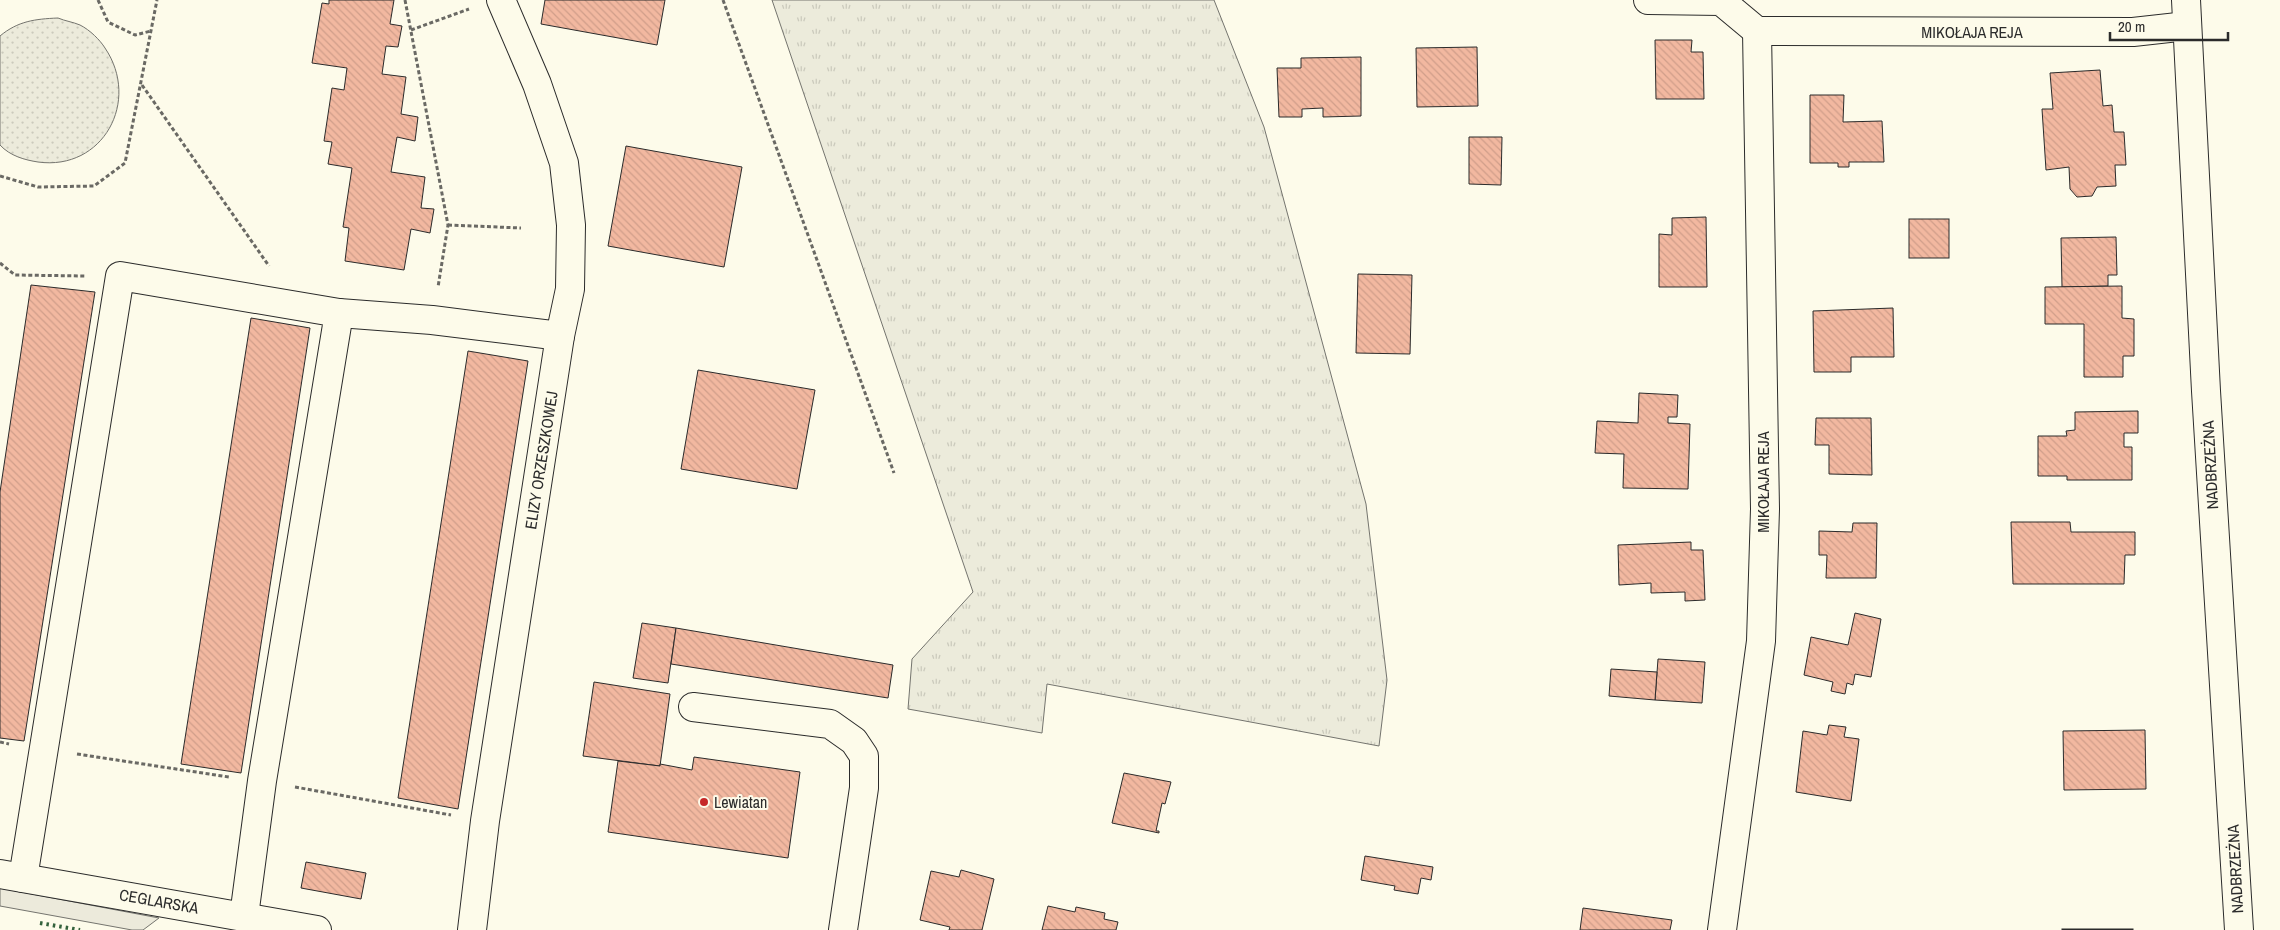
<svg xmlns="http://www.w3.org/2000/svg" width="2280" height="930" font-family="'Archivo Narrow',sans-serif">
	<defs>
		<pattern id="grass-tufts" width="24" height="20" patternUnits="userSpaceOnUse" patternTransform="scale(1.25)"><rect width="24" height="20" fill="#ecebdb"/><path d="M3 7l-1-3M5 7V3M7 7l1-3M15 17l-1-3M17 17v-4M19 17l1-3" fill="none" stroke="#cbcabc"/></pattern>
		<pattern id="park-dots" width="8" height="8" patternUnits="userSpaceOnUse" patternTransform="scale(1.25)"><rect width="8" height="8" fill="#ecebdb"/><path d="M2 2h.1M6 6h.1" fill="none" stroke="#cbcabc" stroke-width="1.8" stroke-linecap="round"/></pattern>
		<pattern id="building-back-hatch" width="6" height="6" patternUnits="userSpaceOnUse" patternTransform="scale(1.25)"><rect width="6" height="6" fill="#f2b8a0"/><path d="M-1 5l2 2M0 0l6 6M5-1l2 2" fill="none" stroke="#d09e8a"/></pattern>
	</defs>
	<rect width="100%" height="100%" fill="#fdfbea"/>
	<polygon fill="url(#grass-tufts)" stroke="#74746e" points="772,0 1214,0 1264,127 1366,504 1387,680 1379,746 1047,684 1042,733 908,709 912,659 973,592"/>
	<path fill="url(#park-dots)" stroke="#74746e" d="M58,18c7,3 15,4 22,7 10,5 20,15 25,23 36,53 -2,123 -67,114 -13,-2 -28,-6 -38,-17v-109c18,-15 35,-17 58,-18z"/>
	<polygon fill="#eceadb" stroke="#74746e" points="0,888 159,918 143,930 132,930 0,906"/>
	<g fill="url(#building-back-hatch)" stroke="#2b2b2b">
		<polygon points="329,0 394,0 390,24 402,26 398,47 386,46 382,74 406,77 401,114 418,117 415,141 397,137 391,172 425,177 421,208 434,209 430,233 411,229 404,270 345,261 349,228 343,227 352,168 328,164 332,142 324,141 332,88 344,90 347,68 312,63 322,3 329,4"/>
		<polygon points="545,0 665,0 657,45 541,24"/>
		<polygon points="1655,40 1692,40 1691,52 1703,52 1704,99 1656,99"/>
		<polygon points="1477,47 1478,106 1417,107 1416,48"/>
		<polygon points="1361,57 1361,116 1323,117 1323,108 1302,109 1302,117 1279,117 1277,68 1301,68 1301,58"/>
		<polygon points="2100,70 2103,106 2112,105 2114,132 2124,132 2126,165 2115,165 2116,186 2097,187 2092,196 2077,197 2070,189 2069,167 2046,170 2042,109 2053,109 2050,73"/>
		<polygon points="1810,95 1844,95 1843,122 1882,121 1884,162 1849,162 1849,167 1838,167 1838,163 1810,163"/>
		<polygon points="1469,137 1502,137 1501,185 1469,184"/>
		<polygon points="626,146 742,167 724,267 608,246"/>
		<polygon points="1706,217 1707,287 1659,287 1659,234 1672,235 1672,218"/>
		<rect x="1909" y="219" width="40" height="39"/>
		<polygon points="2116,237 2117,275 2108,275 2108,286 2062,287 2061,238"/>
		<polygon points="1358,274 1412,275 1410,354 1356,353"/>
		<polygon points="31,285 95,292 24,741 0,738 0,492"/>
		<polygon points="2122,286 2122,318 2134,319 2134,356 2123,356 2123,377 2084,377 2084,324 2045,324 2045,287"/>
		<polygon points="1893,308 1894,357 1851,357 1851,372 1814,372 1813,311"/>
		<polygon points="251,318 310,328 241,773 181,764"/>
		<polygon points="468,351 528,361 458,809 398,798"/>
		<polygon points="698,370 815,390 797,489 681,469"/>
		<polygon points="1639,393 1678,395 1677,417 1668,417 1668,423 1690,424 1688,489 1623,488 1624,454 1595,453 1597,421 1638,423"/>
		<polygon points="2138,411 2138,433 2124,433 2124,447 2132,447 2132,480 2067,480 2067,476 2038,476 2038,436 2067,436 2066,431 2075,430 2075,412"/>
		<polygon points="1816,418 1871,418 1872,475 1829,474 1829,445 1815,445"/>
		<polygon points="2011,522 2070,522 2071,532 2135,532 2135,555 2125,555 2124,584 2013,584"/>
		<polygon points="1853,523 1877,523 1876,578 1826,578 1827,555 1819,555 1819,531 1852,532"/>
		<polygon points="1691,542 1691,550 1703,550 1705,600 1685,601 1685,592 1651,593 1651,583 1619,585 1618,545"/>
		<polygon points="1855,613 1881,619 1871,677 1855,674 1853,685 1847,683 1845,694 1831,691 1833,682 1804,675 1811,637 1848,645"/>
		<polygon points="642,623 676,628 668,683 633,678"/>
		<polygon points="676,628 893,665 888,698 671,664"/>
		<polygon points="1658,659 1705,662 1702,703 1655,700"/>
		<polygon points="1611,669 1657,672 1655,700 1609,696"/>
		<polygon points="594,682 670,694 660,766 583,756"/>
		<polygon points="1829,725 1846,727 1844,737 1859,739 1851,801 1796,792 1803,731 1827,735"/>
		<polygon points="2145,730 2146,789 2064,790 2063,731"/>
		<polygon points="694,757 800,772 788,858 608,832 618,761 660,766 660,764 692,770"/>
		<polygon points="1124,773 1171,782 1165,804 1162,803 1156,831 1159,831 1159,833 1112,823"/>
		<polygon points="1365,856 1433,867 1431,880 1421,878 1418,894 1394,890 1395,886 1361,880"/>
		<polygon points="306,862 366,873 361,899 301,888"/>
		<polygon points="961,870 994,879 982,930 949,930 950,927 920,920 931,871 959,877"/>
		<polygon points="1048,906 1075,912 1076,907 1105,913 1104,919 1118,922 1116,930 1042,930"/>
		<polygon points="1583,908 1672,920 1670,930 1580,930"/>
		<rect x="2062" y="929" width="71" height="1"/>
	</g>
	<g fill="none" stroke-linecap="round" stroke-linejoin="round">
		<defs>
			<g id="minor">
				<polyline points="1648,0 1721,1 1757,31 2133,32 2187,26"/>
				<polyline points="2186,0 2206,391 2239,930"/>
				<polyline points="339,313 432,320 560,336"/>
				<polyline points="693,707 830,724 854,741 864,756 864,788 843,930"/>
				<polyline points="0,874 317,930"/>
				<polyline points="23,878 120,276 339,313 262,781 244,916"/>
				<polyline points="472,930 485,821 560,336 570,289 571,225 564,163 537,84 501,0"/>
				<polyline points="1722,930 1761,641 1765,509 1757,31"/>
			</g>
		</defs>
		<use href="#minor" stroke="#2b2b2b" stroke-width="30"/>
		<g stroke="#6a6964" stroke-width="3" stroke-dasharray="4 2.5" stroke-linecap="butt">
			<polyline points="98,0 108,22 135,35 151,31"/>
			<polyline points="405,0 448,225 438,287"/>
			<polyline points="723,0 894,473"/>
			<polyline points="411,30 469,9"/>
			<polyline points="142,85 269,266"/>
			<polyline points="0,176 38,187 94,186 125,163 157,0"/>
			<polyline points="448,225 521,228"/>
			<polyline points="0,263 15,275 85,276"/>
			<polyline points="0,742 9,744"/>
			<polyline points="77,754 229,777"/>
			<polyline points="295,787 451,815"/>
		</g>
		<use href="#minor" stroke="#fdfbea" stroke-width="28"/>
		<polyline stroke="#34623c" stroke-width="4" stroke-dasharray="2.5 4" stroke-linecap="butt" points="40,923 80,930"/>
	</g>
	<circle fill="#c62828" stroke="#fdfbea" stroke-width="2" cx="704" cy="802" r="5"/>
	<g text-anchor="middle" stroke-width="4" stroke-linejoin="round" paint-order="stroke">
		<g font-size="16" fill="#2b2b2b" stroke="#fdfbea">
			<text x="1972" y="38">MIKOŁAJA REJA</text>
			<text transform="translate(541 460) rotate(-81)" y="6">ELIZY ORZESZKOWEJ</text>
			<text transform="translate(2210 465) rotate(-93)" y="6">NADBRZEŻNA</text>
			<text transform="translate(1763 482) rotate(-90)" y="6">MIKOŁAJA REJA</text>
			<text transform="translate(2235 869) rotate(-93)" y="6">NADBRZEŻNA</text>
			<text transform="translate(159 901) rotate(10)" y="6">CEGLARSKA</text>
		</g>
		<g font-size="16" fill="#2b2b2b" stroke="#fdfbea" text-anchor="start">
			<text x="714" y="808">Lewiatan</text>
		</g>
	</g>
	<path d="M2110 32v8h118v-8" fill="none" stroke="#2b2b2b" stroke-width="2.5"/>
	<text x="2118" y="32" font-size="15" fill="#2b2b2b" stroke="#fdfbea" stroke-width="4" paint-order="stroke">20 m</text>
</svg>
